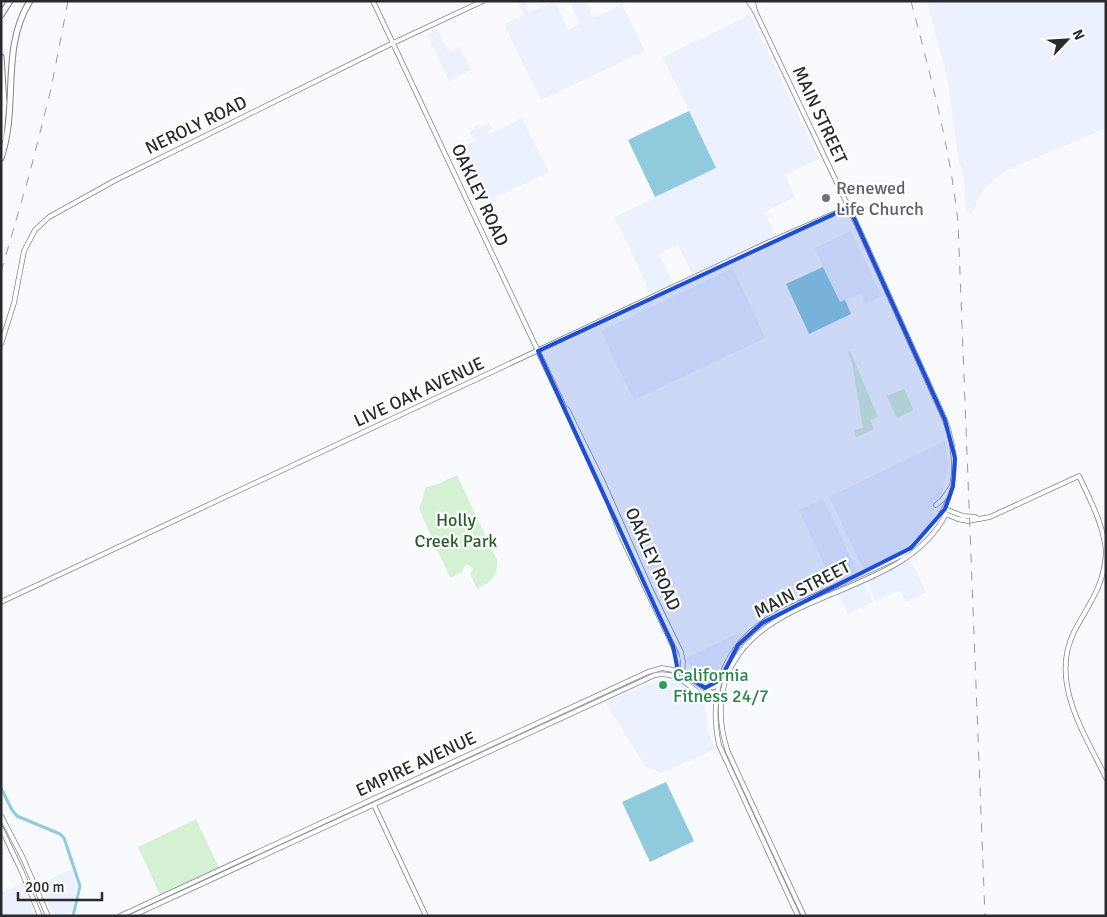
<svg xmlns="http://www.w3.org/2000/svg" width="1107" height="917" font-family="Signika,sans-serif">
	<rect width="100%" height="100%" fill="#f9fafe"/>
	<g fill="#ebf1fe">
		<polygon points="517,1 524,1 530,12 554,1 568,30 580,24 569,1 585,1 593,18 622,4 645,51 541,100 504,24 524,15"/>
		<polygon points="927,1 1106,1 1106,128 1005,171 984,189 977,201 972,214 966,212 964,178 958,157 948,81"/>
		<polygon points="750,15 819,159 785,175 795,197 764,212 776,237 693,275 678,245 659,254 674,284 651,295 615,217 716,168 663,57"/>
		<polygon points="438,30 449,52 460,47 471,70 449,81 427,35"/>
		<polygon points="522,118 549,172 481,204 455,150 478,139 476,137 472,138 469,132 475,129 474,127 479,124 480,127 489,122 492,129 486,132 488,135"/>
		<polygon points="851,231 882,296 866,304 860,293 840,303 815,248"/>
		<polygon points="733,268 765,338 634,400 601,331"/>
		<polygon points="945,441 948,466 942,494 933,511 935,515 931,521 913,542 900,551 866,568 863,568 829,497"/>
		<polygon points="823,499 858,573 834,585 799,510"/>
		<polygon points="909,560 915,568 926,592 906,602 900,590 876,601 866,580"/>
		<polygon points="863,581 873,602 848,614 838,594"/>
		<polygon points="740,632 742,635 728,653 726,653 713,683 709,685 697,677 687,658"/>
		<polygon points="658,680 672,680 681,684 688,692 701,701 707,713 708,732 715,749 662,773 645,766 605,702"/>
		<polygon points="72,869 77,885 73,905 68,916 54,916 40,884"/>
		<polygon points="23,883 34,916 1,916 1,893"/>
	</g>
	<g fill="#d5f1d4">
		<polygon points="850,351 878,417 870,420 874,429 857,437 855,436 854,430 863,428 852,363 848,352"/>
		<polygon points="904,389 913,409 912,411 898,418 896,417 887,396"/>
		<path d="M457,475l40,85c1,17 -7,22 -20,29l-7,-15 3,-5 -4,-4h-4l-3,7 -12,6 -31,-69 7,-22 12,-3z"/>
		<polygon points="196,819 219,868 160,895 138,847"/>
	</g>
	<g fill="#8fcbdd">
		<polygon points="689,111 716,168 655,197 628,140"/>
		<polygon points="823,267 840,302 845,300 851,314 809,334 786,284"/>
		<polygon points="666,782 694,841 650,862 622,802"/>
	</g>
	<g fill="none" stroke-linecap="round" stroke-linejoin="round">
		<polyline stroke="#8fcbdd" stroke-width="3" points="1,788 12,810 17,816 60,834 64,838 80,886 73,916"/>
		<defs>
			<g id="secondary">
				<polyline points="373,1 561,400 609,504 621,536 673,646 678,659 677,676"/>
				<polyline points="1,344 14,303 24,251 35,230 49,217 114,181 391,44 483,1"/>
				<polyline points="567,409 603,482 650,588 681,652 683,662 682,674"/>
				<polyline points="945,509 963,516 975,517 979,519"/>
				<path d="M943,513l15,6 10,2 22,-4 89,-41c11,24 24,47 27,75"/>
				<path d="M1106,552c-2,35 -17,51 -32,80 -25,50 11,102 32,146"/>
				<polyline points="1,602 767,243 849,207"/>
				<polyline points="374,805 426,916"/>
				<polyline points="1,816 23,858 48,916"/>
				<polyline points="1,828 21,870 40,916"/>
				<polyline points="120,916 648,672 662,668 678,671 721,699"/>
				<path d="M132,916l523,-241c32,-6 41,28 64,24"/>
			</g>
			<g id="primary">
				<polyline points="748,1 755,11"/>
				<path d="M753,1l2,10 104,218 86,191c21,57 5,101 -44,136l-121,56c-54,28 -73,75 -61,133l79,171"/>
				<polyline points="936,505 942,500 952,486"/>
				<polyline points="705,688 714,687 718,682"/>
				<path d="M804,916l-76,-164c-8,-23 -10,-46 -3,-70 30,-96 177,-81 221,-168l-1,-5"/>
			</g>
			<g id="highway">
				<polyline points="1,15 10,1"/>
				<polyline points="1,57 4,103 1,138"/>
				<path d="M1,158c18,-52 -1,-109 29,-157"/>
			</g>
		</defs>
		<use href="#secondary" stroke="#838690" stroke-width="5.5"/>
		<use href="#primary" stroke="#838690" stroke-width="5.5"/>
		<use href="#highway" stroke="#838690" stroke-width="7"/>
		<use href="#secondary" stroke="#fff" stroke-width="4"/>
		<use href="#primary" stroke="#fff" stroke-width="4"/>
		<use href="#highway" stroke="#fff" stroke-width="5"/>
		<g stroke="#9a9b9f" stroke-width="1" stroke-dasharray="9 9" stroke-linecap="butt">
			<path d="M911,1c19,73 39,146 47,221l27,694"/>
			<polyline points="1,272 29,176 51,89 68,1"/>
		</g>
	</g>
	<path fill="#1d4ed8" fill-opacity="0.2" stroke="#1d4ed8" stroke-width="4" stroke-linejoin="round" d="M849,207l96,213 10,38 -2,28 -8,23 -34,39 -149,75 -24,22 -18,35 -15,8 -27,-17 -5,-25 -135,-295z"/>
	<circle fill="#6b7280" stroke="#fff" stroke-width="2" cx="826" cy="198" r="5"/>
	<circle fill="#2e9e5b" stroke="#fff" stroke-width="2" cx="663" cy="685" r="5"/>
	<g text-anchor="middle" stroke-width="4.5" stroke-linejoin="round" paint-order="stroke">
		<g font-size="18" fill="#282a2d" stroke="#fff">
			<text transform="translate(820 115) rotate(65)" y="6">MAIN STREET</text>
			<text transform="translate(196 125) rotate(-26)" y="6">NEROLY ROAD</text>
			<text transform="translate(480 195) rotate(65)" y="6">OAKLEY ROAD</text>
			<text transform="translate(419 392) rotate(-25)" y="6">LIVE OAK AVENUE</text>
			<text transform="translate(653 559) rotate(66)" y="6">OAKLEY ROAD</text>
			<text transform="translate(802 589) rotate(-27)" y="6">MAIN STREET</text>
			<text transform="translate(416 764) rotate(-25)" y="6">EMPIRE AVENUE</text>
		</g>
		<g font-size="18" fill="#5b616d" stroke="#fff" text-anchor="start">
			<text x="836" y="194">Renewed<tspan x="836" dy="21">Life Church</tspan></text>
		</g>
		<g font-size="18" fill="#295d2b" stroke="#fff">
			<text x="456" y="526">Holly<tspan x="456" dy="21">Creek Park</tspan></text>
		</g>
		<g font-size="18" fill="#27864d" stroke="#fff" text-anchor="start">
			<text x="673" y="681">California<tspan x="673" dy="21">Fitness 24/7</tspan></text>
		</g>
	</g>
	<rect width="1107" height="917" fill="none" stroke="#282a2d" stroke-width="5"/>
	<g transform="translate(1067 40) rotate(65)" stroke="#ffffff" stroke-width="4" paint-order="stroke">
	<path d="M0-4L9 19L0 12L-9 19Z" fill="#282a2d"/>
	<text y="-8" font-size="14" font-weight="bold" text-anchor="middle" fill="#282a2d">N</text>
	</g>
	<path d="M18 892v8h84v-8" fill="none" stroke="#282a2d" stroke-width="2.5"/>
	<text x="25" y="892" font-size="15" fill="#282a2d" stroke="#ffffff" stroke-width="4" paint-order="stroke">200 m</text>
</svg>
